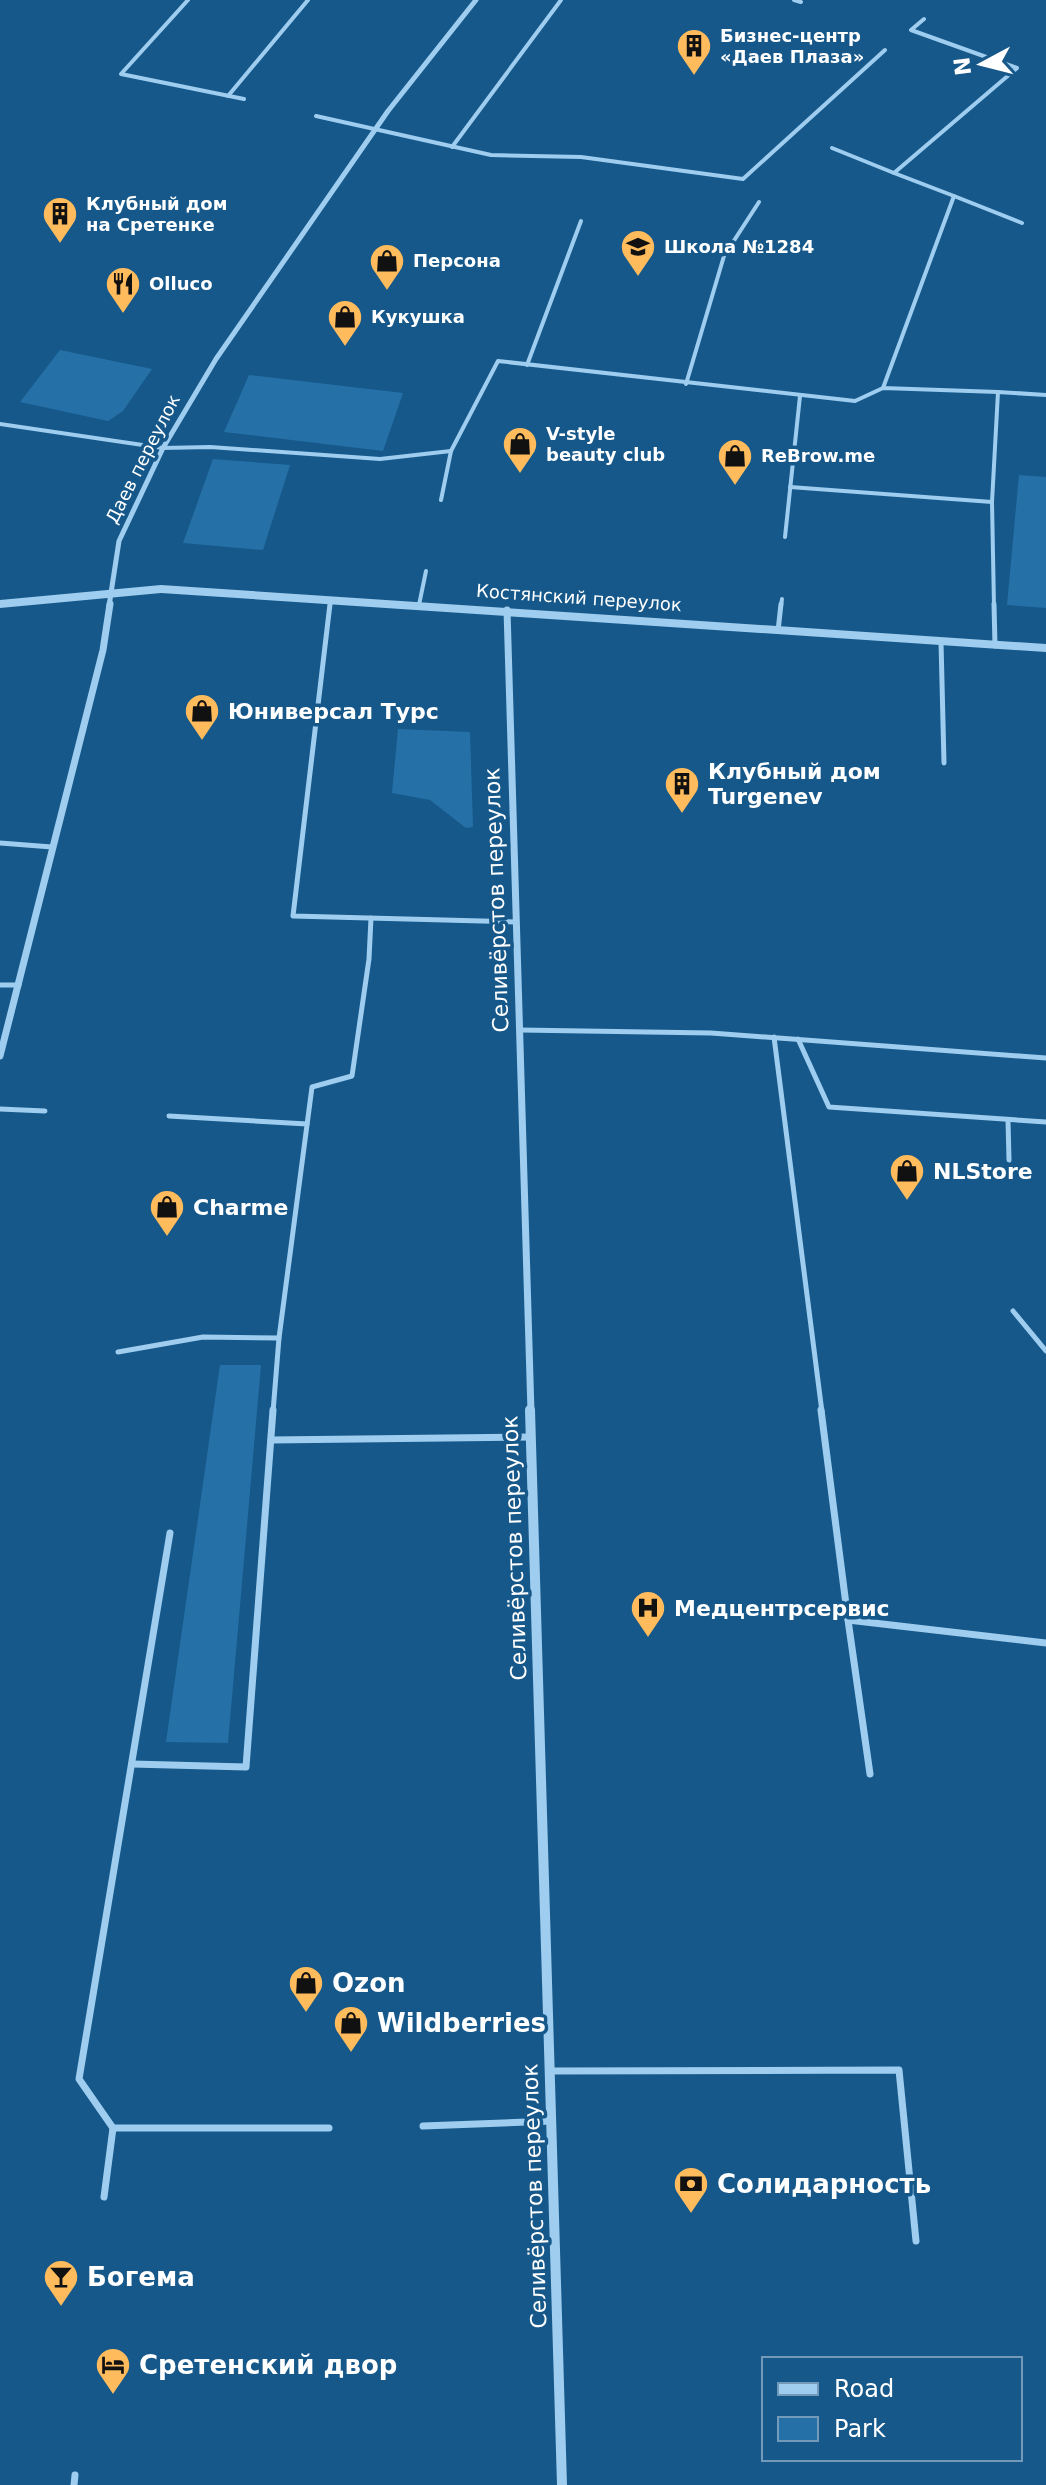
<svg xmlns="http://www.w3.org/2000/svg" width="1046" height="2485" font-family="'DejaVu Sans',sans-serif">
	<rect width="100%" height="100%" fill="#16588a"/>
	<g fill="#2571a7">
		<polygon points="60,350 152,369 123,411 108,421 20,402"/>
		<polygon points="249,375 403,393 383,451 224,432"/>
		<polygon points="213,459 290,465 263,550 183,543"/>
		<polygon points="1019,475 1046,477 1046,608 1007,605"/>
		<polygon points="398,729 470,732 473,827 466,828 430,800 392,793"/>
		<polygon points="220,1365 261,1365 228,1743 166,1742"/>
	</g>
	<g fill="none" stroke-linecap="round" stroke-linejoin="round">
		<g stroke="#9ecdef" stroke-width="4">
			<polyline points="188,0 121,74 244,99"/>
			<polyline points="794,0 801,2"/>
			<polyline points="924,19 911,30 1017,68 894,173 954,196"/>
			<polyline points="228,96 308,0"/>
			<polyline points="316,116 491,155 581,157 743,179 885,50"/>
			<polyline points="452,147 561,0"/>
			<polyline points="832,148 894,173"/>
			<polyline points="527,365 581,221"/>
			<polyline points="686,384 724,256 759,202"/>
			<polyline points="883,388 954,196 1022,223"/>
			<polyline points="0,424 163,448 210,447 380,459 451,451"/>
			<polyline points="790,487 992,502"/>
			<polyline points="441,500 451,451 498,361 855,401 883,388 998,392"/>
			<polyline points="785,537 800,396"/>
			<polyline points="419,605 426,571"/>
			<polyline points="330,606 331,599"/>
			<polyline points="781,606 782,599"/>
			<polyline points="994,606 992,502 998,392 1046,395"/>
		</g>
		<g stroke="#9ecdef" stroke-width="5">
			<polyline points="330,604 293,916 516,922"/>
			<polyline points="994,604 995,646"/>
			<polyline points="778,631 781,604"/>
			<polyline points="941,642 944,763"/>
			<polyline points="0,843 52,847"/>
			<polyline points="0,985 19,985"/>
			<polyline points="520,1030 711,1033 1046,1058"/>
			<polyline points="774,1037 822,1412"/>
			<polyline points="798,1039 829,1107 1046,1122"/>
			<polyline points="0,1109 45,1111"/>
			<polyline points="169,1116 307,1124"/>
			<polyline points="1008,1120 1009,1160"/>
			<polyline points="1013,1311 1046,1351"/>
			<polyline points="118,1352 203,1337 279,1338"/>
			<polyline points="273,1412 279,1338 312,1087 352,1076 369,959 371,918"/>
		</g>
		<g stroke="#9ecdef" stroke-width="7">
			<polyline points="821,1410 848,1620 1046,1643"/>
			<polyline points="271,1440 531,1437"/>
			<polyline points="848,1620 870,1774"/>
			<polyline points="132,1764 246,1767 273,1410"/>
			<polyline points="550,2071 899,2070 916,2241"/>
			<polyline points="423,2126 552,2121"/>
			<polyline points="113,2128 79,2079 170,1533"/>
			<polyline points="104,2197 113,2128 329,2128"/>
			<polyline points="74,2485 75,2475"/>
		</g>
		<polyline stroke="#9ecdef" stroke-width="5" points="109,606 119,541 163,448 216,359 388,111 476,0"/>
		<g stroke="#9ecdef" stroke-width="7">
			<polyline points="507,610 531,1412"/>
			<polyline points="0,1056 103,650 110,604"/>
		</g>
		<polyline stroke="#9ecdef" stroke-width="10" points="530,1410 562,2485"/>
		<polygon fill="#9ecdef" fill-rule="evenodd" points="161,585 1046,644 1046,652 161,593 0,608 0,600"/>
	</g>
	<defs>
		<symbol id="building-pin" viewBox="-11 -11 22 30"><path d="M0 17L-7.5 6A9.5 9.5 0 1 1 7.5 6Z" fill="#ffbb5c" stroke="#16588a"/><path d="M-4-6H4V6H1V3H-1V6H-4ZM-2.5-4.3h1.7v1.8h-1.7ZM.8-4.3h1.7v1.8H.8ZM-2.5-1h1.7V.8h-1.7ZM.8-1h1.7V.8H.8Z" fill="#111"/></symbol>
		<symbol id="school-pin" viewBox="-11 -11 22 30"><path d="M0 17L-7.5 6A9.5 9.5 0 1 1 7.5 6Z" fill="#ffbb5c" stroke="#16588a"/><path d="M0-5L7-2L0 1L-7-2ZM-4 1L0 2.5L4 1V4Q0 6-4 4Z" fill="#111"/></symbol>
		<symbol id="shop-pin" viewBox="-11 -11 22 30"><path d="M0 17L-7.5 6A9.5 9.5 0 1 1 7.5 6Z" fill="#ffbb5c" stroke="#16588a"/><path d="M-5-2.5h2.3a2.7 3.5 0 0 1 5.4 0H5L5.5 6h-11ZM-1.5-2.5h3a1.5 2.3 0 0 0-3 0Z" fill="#111"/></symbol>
		<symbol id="restaurant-pin" viewBox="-11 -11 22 30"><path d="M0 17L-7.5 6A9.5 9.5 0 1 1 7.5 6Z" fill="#ffbb5c" stroke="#16588a"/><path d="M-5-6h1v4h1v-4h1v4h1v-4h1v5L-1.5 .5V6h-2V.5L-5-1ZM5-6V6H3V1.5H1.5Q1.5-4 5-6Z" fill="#111"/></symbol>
		<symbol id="hospital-pin" viewBox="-11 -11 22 30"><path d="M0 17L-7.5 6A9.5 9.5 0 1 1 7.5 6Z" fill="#ffbb5c" stroke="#16588a"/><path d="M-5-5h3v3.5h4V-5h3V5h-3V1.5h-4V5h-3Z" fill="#111"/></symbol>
		<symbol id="bank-pin" viewBox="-11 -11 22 30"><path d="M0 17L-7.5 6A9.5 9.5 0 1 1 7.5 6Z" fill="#ffbb5c" stroke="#16588a"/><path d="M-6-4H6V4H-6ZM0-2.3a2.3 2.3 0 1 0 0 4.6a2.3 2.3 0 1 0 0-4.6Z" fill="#111"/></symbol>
		<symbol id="bar-pin" viewBox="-11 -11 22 30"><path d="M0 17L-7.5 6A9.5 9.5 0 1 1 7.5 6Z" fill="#ffbb5c" stroke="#16588a"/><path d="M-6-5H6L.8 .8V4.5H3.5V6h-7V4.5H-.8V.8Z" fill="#111"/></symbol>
		<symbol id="hotel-pin" viewBox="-11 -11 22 30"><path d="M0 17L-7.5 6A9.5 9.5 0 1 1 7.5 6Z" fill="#ffbb5c" stroke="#16588a"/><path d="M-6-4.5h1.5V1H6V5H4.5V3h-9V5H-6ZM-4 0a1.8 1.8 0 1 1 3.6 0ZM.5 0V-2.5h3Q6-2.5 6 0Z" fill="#111"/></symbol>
	</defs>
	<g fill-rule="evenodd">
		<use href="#building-pin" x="674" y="26" width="40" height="54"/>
		<use href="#building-pin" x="40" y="194" width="40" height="54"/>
		<use href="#school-pin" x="618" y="227" width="40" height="54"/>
		<use href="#shop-pin" x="367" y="241" width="40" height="54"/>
		<use href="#restaurant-pin" x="103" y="264" width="40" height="54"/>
		<use href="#shop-pin" x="325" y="297" width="40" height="54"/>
		<use href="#shop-pin" x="500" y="424" width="40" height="54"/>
		<use href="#shop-pin" x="715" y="436" width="40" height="54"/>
		<use href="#shop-pin" x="182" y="691" width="40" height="54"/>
		<use href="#building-pin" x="662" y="764" width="40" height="54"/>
		<use href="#shop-pin" x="887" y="1151" width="40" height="54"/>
		<use href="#shop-pin" x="147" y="1187" width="40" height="54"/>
		<use href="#hospital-pin" x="628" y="1588" width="40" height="54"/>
		<use href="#shop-pin" x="286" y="1963" width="40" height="54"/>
		<use href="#shop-pin" x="331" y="2003" width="40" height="54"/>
		<use href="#bank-pin" x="671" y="2164" width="40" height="54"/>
		<use href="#bar-pin" x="41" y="2257" width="40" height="54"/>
		<use href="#hotel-pin" x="93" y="2345" width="40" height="54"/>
	</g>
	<g text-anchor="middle" stroke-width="7" stroke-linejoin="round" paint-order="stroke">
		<g font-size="18" font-weight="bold" fill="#fff" stroke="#16588a" text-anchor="start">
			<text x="720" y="42">Бизнес-центр<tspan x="720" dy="21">«Даев Плаза»</tspan></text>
			<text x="86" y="210">Клубный дом<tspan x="86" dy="21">на Сретенке</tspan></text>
			<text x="664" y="253">Школа №1284</text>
			<text x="413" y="267">Персона</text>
			<text x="149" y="290">Olluco</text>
			<text x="371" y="323">Кукушка</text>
			<text x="546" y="440">V-style<tspan x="546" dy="21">beauty club</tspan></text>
			<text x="761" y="462">ReBrow.me</text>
		</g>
		<g font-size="18" fill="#fff" stroke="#16588a">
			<text transform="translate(143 459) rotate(-63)" y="6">Даев переулок</text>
			<text transform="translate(579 598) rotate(4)" y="6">Костянский переулок</text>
		</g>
		<g font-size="22" font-weight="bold" fill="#fff" stroke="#16588a" text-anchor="start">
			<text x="228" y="719">Юниверсал Турс</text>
			<text x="708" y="779">Клубный дом<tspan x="708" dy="25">Turgenev</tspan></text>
			<text x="933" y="1179">NLStore</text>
			<text x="193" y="1215">Charme</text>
			<text x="674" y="1616">Медцентрсервис</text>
		</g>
		<g font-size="22" fill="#fff" stroke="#16588a">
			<text transform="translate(496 900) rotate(-92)" y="8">Селивёрстов переулок</text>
			<text transform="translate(514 1548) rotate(-92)" y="8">Селивёрстов переулок</text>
			<text transform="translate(534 2196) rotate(-92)" y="8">Селивёрстов переулок</text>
		</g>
		<g font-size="26" font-weight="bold" fill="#fff" stroke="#16588a" text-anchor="start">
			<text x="332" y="1992">Ozon</text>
			<text x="377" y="2032">Wildberries</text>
			<text x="717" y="2193">Солидарность</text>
			<text x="87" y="2286">Богема</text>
			<text x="139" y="2374">Сретенский двор</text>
		</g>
	</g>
	<rect x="762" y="2357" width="260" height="104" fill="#16588a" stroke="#739bb9" stroke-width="2"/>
	<rect x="778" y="2383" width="40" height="12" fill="#9ecdef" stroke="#739bb9" stroke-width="2"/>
	<text x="834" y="2397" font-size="24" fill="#ffffff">Road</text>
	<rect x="778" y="2417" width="40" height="24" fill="#2571a7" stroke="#739bb9" stroke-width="2"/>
	<text x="834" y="2437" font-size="24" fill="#ffffff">Park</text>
	<g transform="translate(982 64) rotate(263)" stroke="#16588a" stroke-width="6" paint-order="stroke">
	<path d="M0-6L14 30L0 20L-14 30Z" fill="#ffffff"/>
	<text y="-12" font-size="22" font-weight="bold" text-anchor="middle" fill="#ffffff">N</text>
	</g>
</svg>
